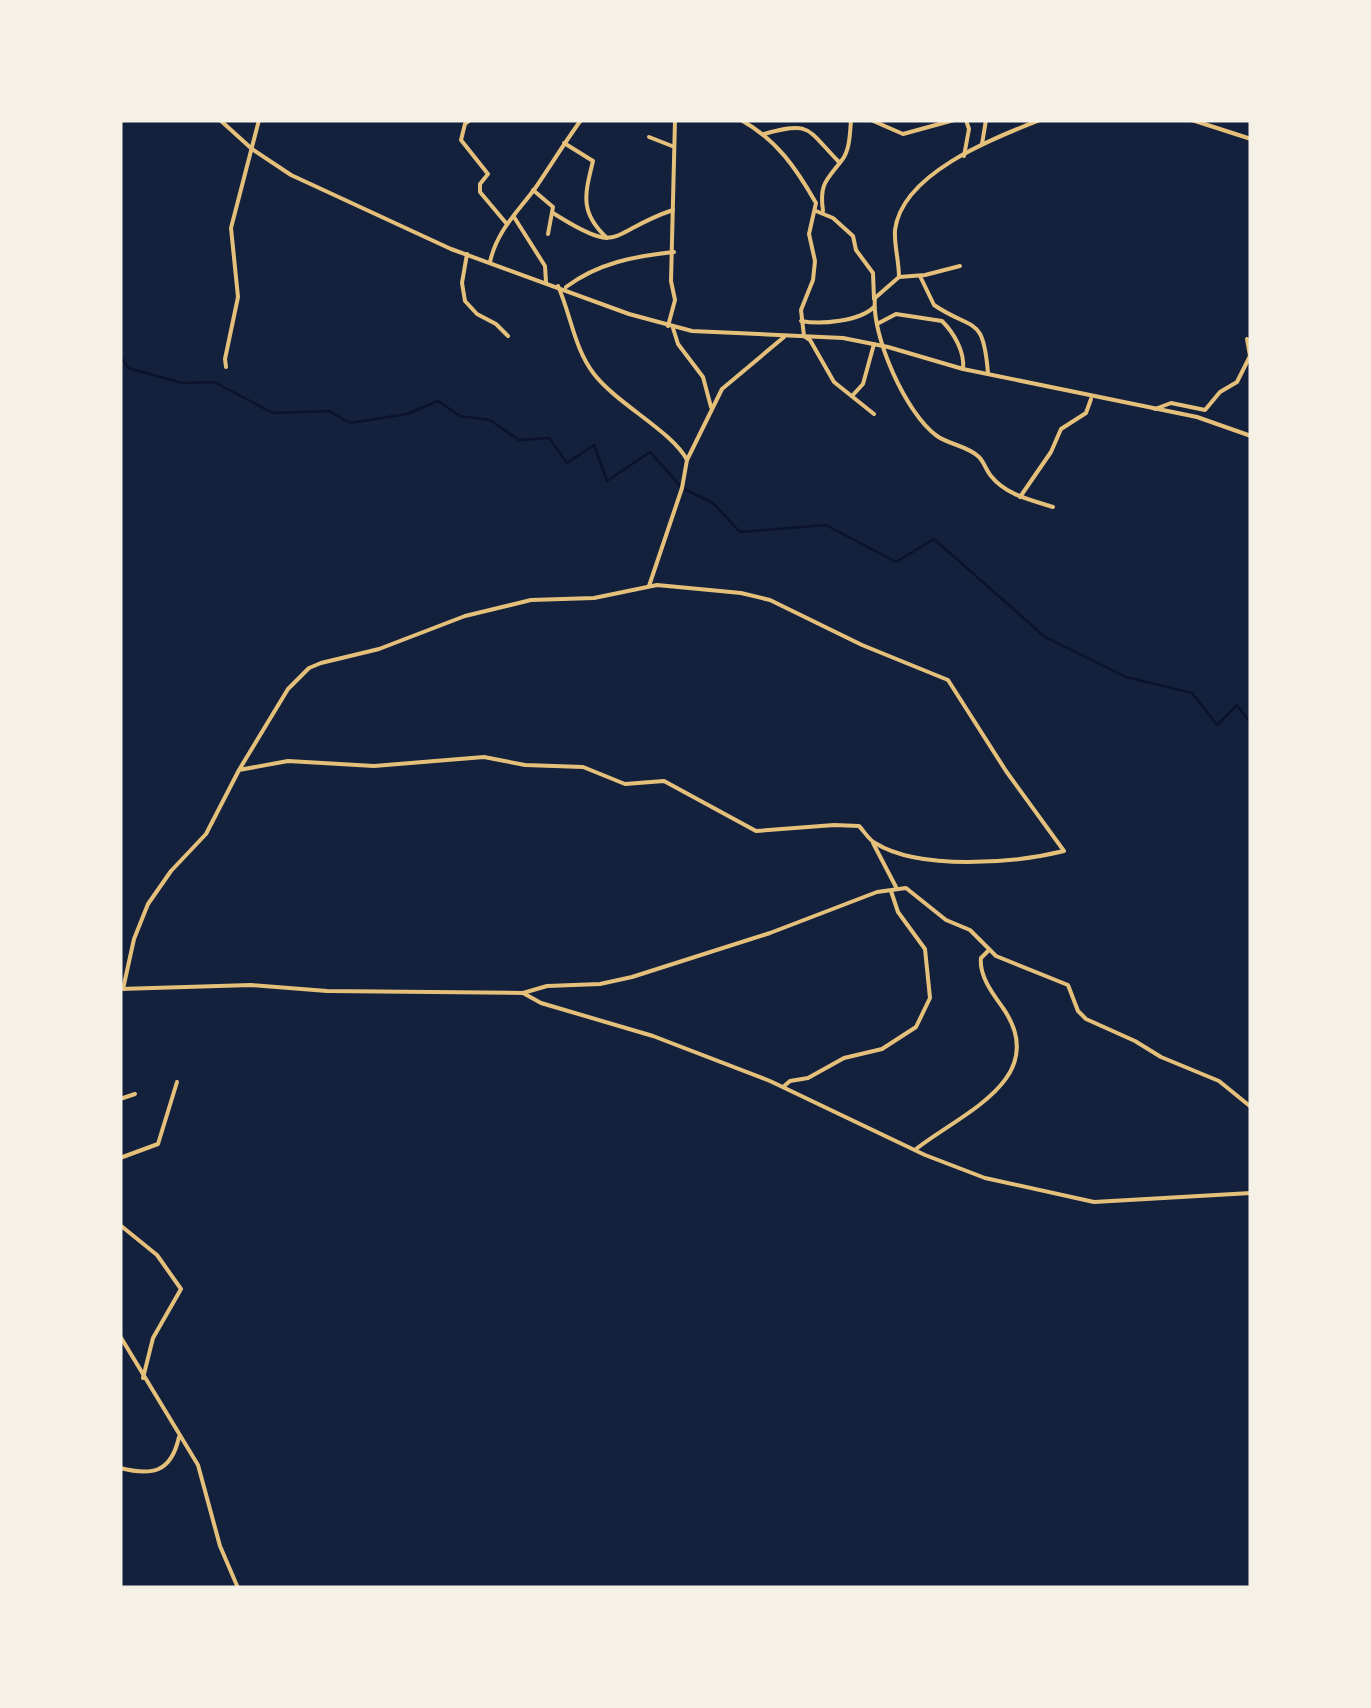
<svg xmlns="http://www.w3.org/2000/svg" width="1371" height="1708" font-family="'PT Sans Narrow',sans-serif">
	<rect width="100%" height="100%" fill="#14213d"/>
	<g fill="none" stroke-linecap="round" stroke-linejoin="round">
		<polyline stroke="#0b132b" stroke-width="2.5" points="120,355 128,368 182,383 214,382 273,413 329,411 350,423 407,414 438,401 460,416 490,420 519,440 549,438 567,463 594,445 607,481 650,452 682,488 713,503 740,532 826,525 896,562 934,539 1045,637 1126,677 1192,693 1217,725 1237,705 1251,724"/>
		<g stroke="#e5c07b" stroke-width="4">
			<polyline points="220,120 252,149 291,175 451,249 629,314 692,331 843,338 888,347 963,369 1197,417 1251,436"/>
			<polyline points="470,120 465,124 461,140 488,174 480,184 480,192 506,223"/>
			<path d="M741,120c36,20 55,48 75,83l-7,31 6,27 -2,19 -12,30 3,26 6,4 24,42 40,32"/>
			<polyline points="871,120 903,134 954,120"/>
			<path d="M1040,120c-46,18 -138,53 -145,110 -1,15 4,31 4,47l-24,21c-4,37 31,116 62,138 13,9 31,10 42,21 5,5 7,13 12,19 15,19 40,24 62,31"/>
			<polyline points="1192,120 1251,139"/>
			<path d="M764,134c47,-13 42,-6 74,27"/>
			<polyline points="649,137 672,146"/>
			<path d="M564,143l29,18c-8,33 -14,51 14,77"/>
			<polyline points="982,144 986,120"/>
			<polyline points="964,156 969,129 966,120"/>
			<polyline points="533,190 553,207 548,234"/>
			<polyline points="816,211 833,218 853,236 856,250 873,273 874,299"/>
			<path d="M823,211c-4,-28 4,-31 19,-51 8,-10 8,-28 9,-40"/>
			<path d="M553,213c71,45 54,19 120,-3"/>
			<polyline points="514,217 545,266 546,282"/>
			<polyline points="467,254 462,283 465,301 477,314 496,324 508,336"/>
			<path d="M490,262c7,-32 28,-50 46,-75 15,-22 29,-45 45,-67"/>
			<path d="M920,276l14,29c40,27 49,9 54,68"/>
			<polyline points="899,277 925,275 960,266"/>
			<path d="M558,286c13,29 16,62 36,88 23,30 79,58 93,86l-5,28 -33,98"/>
			<path d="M566,287c32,-24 69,-31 108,-35"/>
			<path d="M801,321c20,4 59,0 73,-14"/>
			<path d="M877,324l19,-10 46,7c12,12 23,31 21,48"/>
			<polyline points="668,326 675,300 671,281 675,120"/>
			<polyline points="673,328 678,344 703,377 711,407"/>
			<polyline points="226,367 225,359 238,297 231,228 259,120"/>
			<polyline points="852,396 863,384 874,344"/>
			<polyline points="1155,409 1171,403 1205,410 1220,392 1237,382 1250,356 1247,339"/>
			<polyline points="687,460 722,389 784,337"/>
			<polyline points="1020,497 1051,452 1061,429 1086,413 1091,399"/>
			<polyline points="873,843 896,887"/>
			<polyline points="120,989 251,985 327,991 523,993 541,1003 653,1036 770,1081 925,1155 985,1178 1094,1202 1251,1193"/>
			<path d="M123,989l11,-50 14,-35 23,-33 35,-37 33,-64 49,-9 86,5 110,-9 41,8 58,2 42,17 39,-3 92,50 78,-6 25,1c5,5 10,14 16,17 45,28 140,20 189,8l-58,-80 -58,-91 -86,-35 -92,-45 -29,-7 -84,-8 -63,13 -63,2 -66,16 -86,33 -58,14 -12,5 -21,21 -49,81"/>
			<polyline points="523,993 547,986 600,984 632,977 770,933 877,892 906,888 946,920 970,930 996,956 1068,985 1078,1011 1086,1019 1135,1041 1161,1057 1219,1081 1251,1107"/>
			<polyline points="783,1087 790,1081 808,1078 844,1058 882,1049 916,1027 930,998 925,949 898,912 891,891"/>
			<polyline points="120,1099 135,1094"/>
			<path d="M916,1149c44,-35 136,-70 87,-141 -10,-14 -24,-32 -22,-50l8,-8"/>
			<polyline points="120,1158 158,1144 177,1082"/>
			<polyline points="120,1225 157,1255 181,1289 153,1338 143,1378"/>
			<polyline points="120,1336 198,1465 220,1546 238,1588"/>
			<path d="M120,1468c32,8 51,5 59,-31"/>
		</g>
	</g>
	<rect width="1371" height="1708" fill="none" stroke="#f6f1e7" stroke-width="245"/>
</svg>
